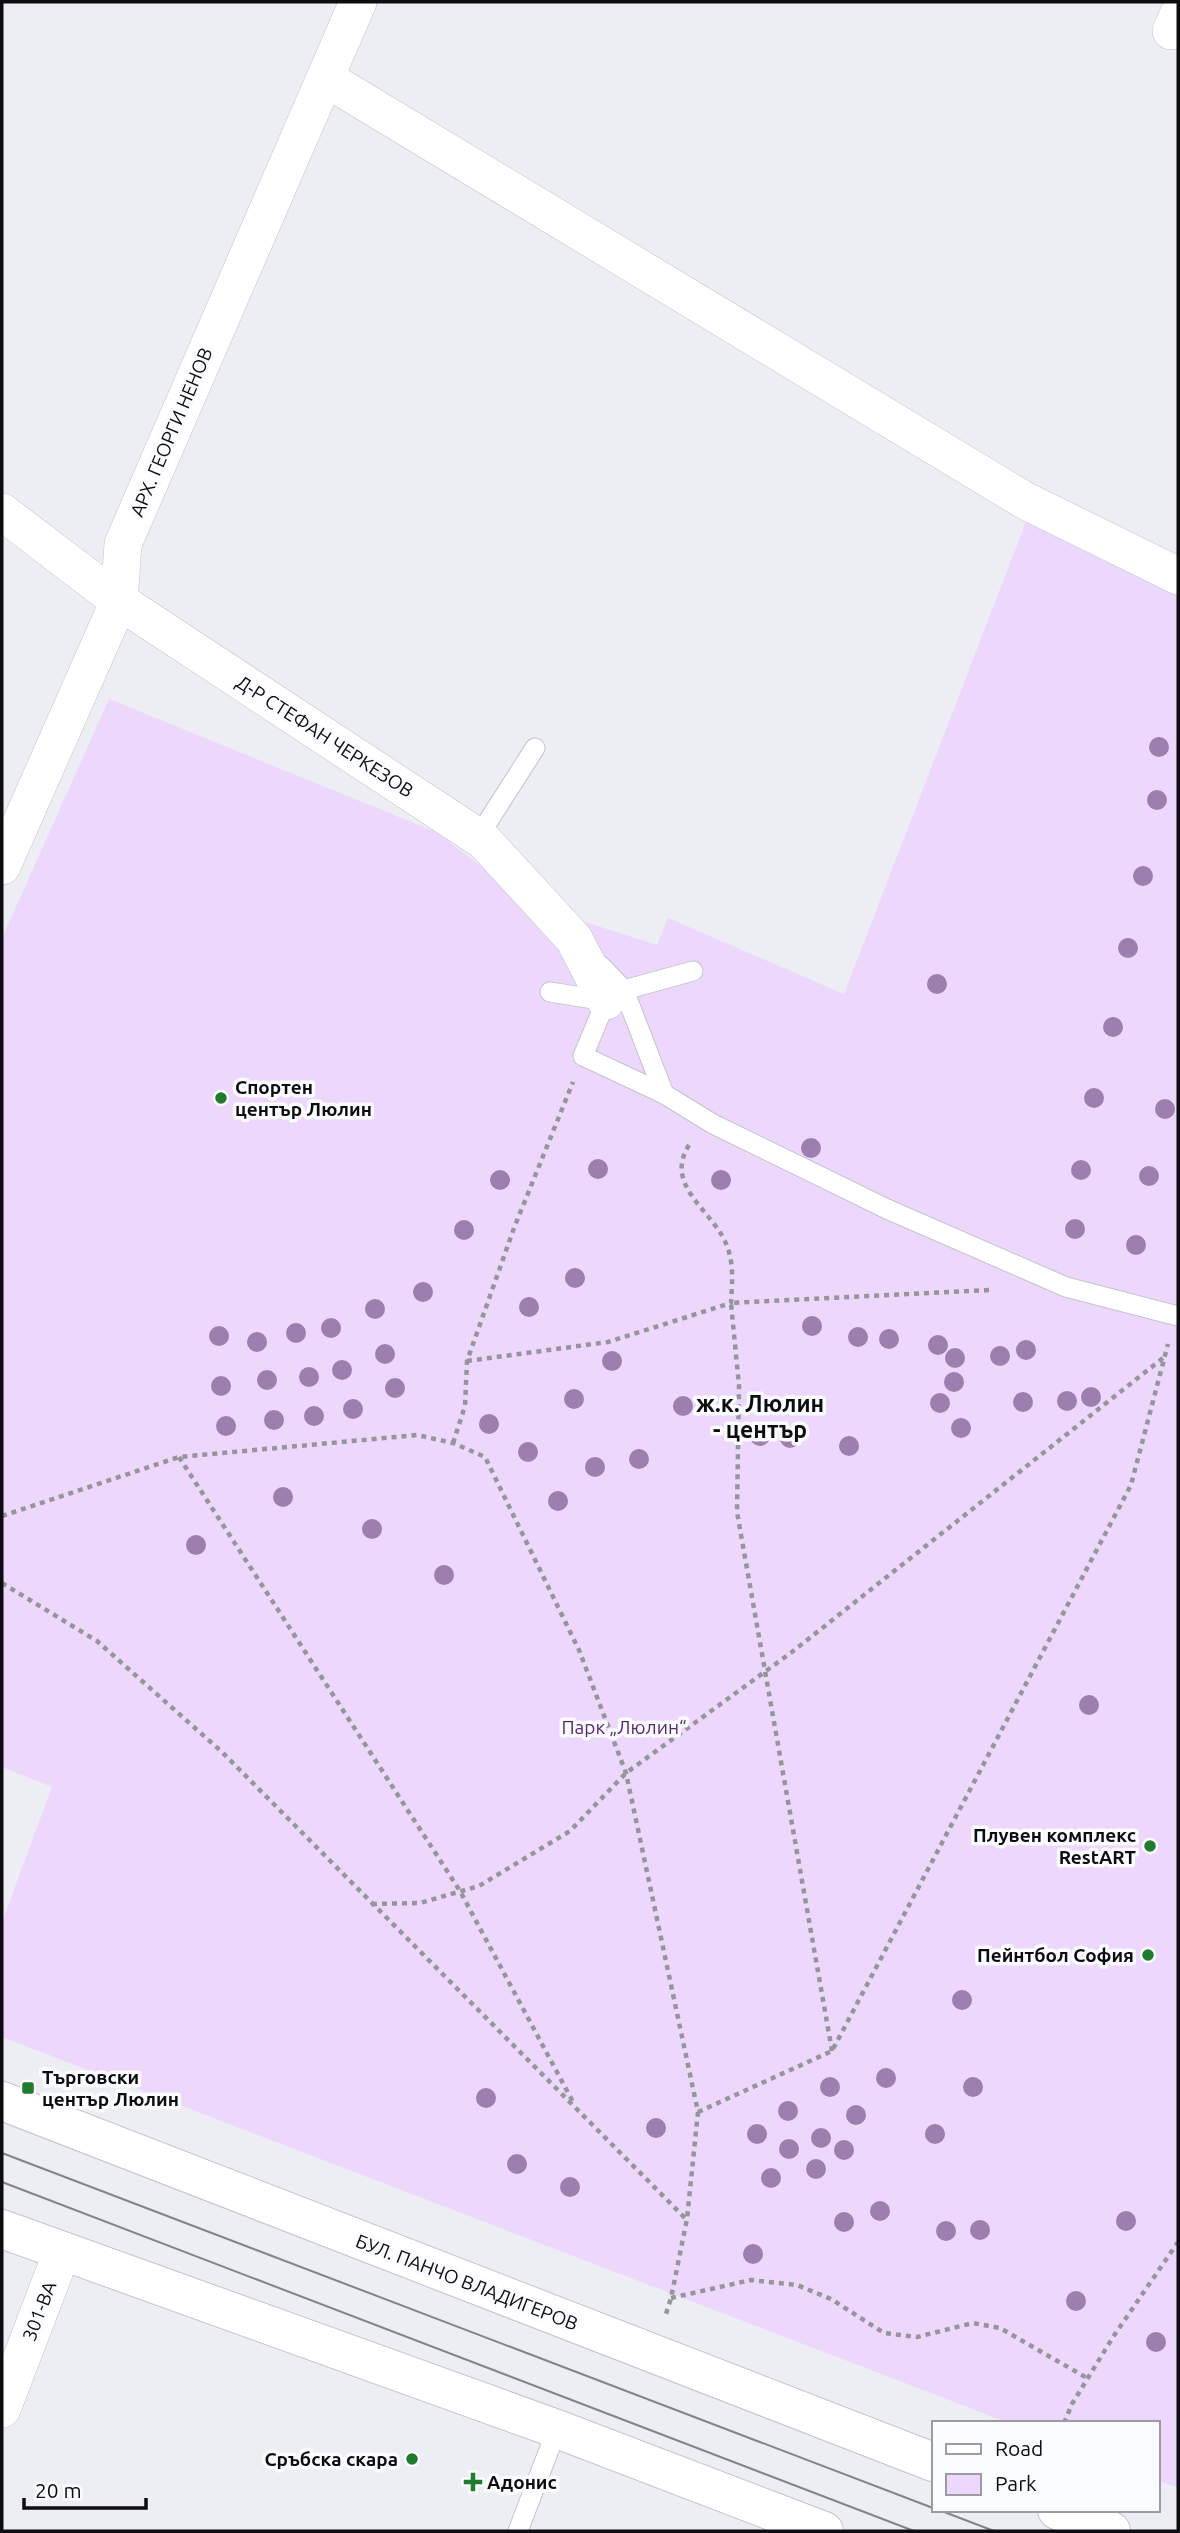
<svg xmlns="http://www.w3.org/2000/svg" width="1180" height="2533" font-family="Ubuntu,sans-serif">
	<rect width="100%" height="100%" fill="#eceef3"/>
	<polygon fill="#eed7fc" points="1029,514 1178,586 1178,2488 1157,2480 1157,2423 1009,2423 2,2037 2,1922 52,1787 2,1767 2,938 109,699 436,832 532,905 657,945 668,918 844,994"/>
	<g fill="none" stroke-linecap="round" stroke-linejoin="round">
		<defs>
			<g id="service">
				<polyline points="478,837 535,748"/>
				<polyline points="600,965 624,990 664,1094"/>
				<polyline points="624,990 693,971"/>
				<polyline points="550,992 606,1001 583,1056 664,1094 713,1124 887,1209 1066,1287 1178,1316"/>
				<polyline points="518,2531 557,2429"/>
			</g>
			<g id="minor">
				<polyline points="1171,31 1178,15"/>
				<polyline points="325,78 1024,500 1178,576"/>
				<polyline points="2,512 119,601 484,841 574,939 606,1001"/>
				<polyline points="2,866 119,601 123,544 358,2"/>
				<polyline points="2,2409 62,2252"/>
			</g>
			<g id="secondary">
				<polyline points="2,2101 933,2462"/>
				<polyline points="2,2229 557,2429 824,2531"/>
				<polyline points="1057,2510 1111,2531"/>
			</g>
		</defs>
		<use href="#service" stroke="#c2c4c9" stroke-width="21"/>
		<use href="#minor" stroke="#c2c4c9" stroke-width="38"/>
		<use href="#secondary" stroke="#c2c4c9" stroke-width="40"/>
		<g stroke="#94969a" stroke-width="4.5" stroke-dasharray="5 5" stroke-linecap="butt">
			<path d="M467,1361l141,-19 123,-39c1,-19 3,-36 -3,-54 -11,-37 -66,-61 -39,-104"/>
			<polyline points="453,1443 465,1406 467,1361 514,1228 573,1082"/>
			<polyline points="179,1457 460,1891 573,2102"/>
			<polyline points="2,1516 179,1457 417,1435 453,1443 485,1457 579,1650 626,1773 698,2112 687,2219 671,2298 666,2314"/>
			<polyline points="2,1583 97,1641 222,1752 686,2219"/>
			<polyline points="372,1904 420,1903 479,1886 570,1831 626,1773 792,1652 1163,1358"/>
			<polyline points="832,2051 737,1512 739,1386 731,1303 991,1290"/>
			<polyline points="698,2112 832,2051 1131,1485 1168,1344"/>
			<polyline points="671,2298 751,2280 797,2285 831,2299 884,2333 917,2337 973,2323 1000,2328 1087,2378"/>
			<polyline points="1064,2423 1072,2404 1113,2337 1178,2242"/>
		</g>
		<use href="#service" stroke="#fff" stroke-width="19"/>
		<use href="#minor" stroke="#fff" stroke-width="37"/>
		<use href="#secondary" stroke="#fff" stroke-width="38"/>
		<g stroke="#838487" stroke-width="2">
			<polyline points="2,2153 933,2508"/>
			<polyline points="2,2182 914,2531"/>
			<polyline points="939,2510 994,2531"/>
		</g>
	</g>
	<g fill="#9c7fae">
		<circle cx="1159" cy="747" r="10"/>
		<circle cx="1157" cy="800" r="10"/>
		<circle cx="1143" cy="876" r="10"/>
		<circle cx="1128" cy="948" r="10"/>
		<circle cx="937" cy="984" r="10"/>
		<circle cx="1113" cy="1027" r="10"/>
		<circle cx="1094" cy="1098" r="10"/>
		<circle cx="1165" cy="1109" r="10"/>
		<circle cx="811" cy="1148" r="10"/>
		<circle cx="598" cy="1169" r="10"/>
		<circle cx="1081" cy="1170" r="10"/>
		<circle cx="1149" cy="1176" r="10"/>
		<circle cx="500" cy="1180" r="10"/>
		<circle cx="721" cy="1180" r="10"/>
		<circle cx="1075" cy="1229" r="10"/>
		<circle cx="464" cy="1230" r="10"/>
		<circle cx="1136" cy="1245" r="10"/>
		<circle cx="575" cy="1278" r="10"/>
		<circle cx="423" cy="1292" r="10"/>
		<circle cx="529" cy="1307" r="10"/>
		<circle cx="375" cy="1309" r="10"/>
		<circle cx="812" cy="1326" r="10"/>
		<circle cx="331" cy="1328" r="10"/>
		<circle cx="296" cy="1333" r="10"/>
		<circle cx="219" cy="1336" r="10"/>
		<circle cx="858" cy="1337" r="10"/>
		<circle cx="889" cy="1339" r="10"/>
		<circle cx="257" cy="1342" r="10"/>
		<circle cx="938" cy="1345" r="10"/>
		<circle cx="1026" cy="1350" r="10"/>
		<circle cx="385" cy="1354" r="10"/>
		<circle cx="1000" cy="1356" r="10"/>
		<circle cx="955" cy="1358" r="10"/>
		<circle cx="612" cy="1361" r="10"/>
		<circle cx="342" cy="1370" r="10"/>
		<circle cx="309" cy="1377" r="10"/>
		<circle cx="267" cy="1380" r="10"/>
		<circle cx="954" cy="1382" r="10"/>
		<circle cx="221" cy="1386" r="10"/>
		<circle cx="395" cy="1388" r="10"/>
		<circle cx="1091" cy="1397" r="10"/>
		<circle cx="574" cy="1399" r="10"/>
		<circle cx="1067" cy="1401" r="10"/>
		<circle cx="1023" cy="1402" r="10"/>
		<circle cx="940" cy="1403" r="10"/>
		<circle cx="683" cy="1406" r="10"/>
		<circle cx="353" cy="1409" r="10"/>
		<circle cx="314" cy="1416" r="10"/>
		<circle cx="274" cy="1420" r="10"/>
		<circle cx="489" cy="1424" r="10"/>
		<circle cx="226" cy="1426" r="10"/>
		<circle cx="961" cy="1428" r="10"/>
		<circle cx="760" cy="1436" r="10"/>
		<circle cx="790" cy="1438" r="10"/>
		<circle cx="849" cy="1446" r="10"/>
		<circle cx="528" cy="1452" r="10"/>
		<circle cx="639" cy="1459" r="10"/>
		<circle cx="595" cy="1467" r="10"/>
		<circle cx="283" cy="1497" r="10"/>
		<circle cx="558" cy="1501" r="10"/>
		<circle cx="372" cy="1529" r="10"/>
		<circle cx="196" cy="1545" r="10"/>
		<circle cx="444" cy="1575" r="10"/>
		<circle cx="1089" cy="1705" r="10"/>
		<circle cx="962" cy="2000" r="10"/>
		<circle cx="886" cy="2078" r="10"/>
		<circle cx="830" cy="2087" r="10"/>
		<circle cx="973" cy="2087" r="10"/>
		<circle cx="486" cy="2098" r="10"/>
		<circle cx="788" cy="2111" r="10"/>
		<circle cx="856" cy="2115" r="10"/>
		<circle cx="656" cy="2128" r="10"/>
		<circle cx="757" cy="2134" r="10"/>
		<circle cx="935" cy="2134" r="10"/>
		<circle cx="821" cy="2138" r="10"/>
		<circle cx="789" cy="2149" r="10"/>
		<circle cx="844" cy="2150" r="10"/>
		<circle cx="517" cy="2164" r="10"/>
		<circle cx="816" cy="2169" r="10"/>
		<circle cx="771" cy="2178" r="10"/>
		<circle cx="570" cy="2187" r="10"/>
		<circle cx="880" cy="2211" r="10"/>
		<circle cx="1126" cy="2221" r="10"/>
		<circle cx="844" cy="2222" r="10"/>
		<circle cx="980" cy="2230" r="10"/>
		<circle cx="946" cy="2231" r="10"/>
		<circle cx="753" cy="2254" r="10"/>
		<circle cx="1076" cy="2301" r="10"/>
		<circle cx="1156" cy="2342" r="10"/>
	</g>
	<g fill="#1f7c2d" stroke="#fafcff" stroke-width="2.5">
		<circle cx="221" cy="1098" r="7"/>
		<circle cx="1150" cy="1846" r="7"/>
		<circle cx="1148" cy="1955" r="7"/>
		<rect x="21" y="2081" width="14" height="14" rx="3.5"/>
		<circle cx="412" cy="2459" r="7"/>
		<path d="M469.5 2471.5h7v7h7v7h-7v7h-7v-7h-7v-7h7z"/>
	</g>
	<g text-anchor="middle" stroke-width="7" stroke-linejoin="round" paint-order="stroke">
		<g font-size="19" fill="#0d0d0f" stroke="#fafcff">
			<text transform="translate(171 432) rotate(-67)" y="7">АРХ. ГЕОРГИ НЕНОВ</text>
			<text transform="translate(325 736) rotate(33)" y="7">Д-Р СТЕФАН ЧЕРКЕЗОВ</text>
			<text transform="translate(467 2282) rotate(21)" y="7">БУЛ. ПАНЧО ВЛАДИГЕРОВ</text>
			<text transform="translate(39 2311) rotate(-69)" y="7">301-ВА</text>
		</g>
		<g font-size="19" font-weight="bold" fill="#0d0d0f" stroke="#fafcff" text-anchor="start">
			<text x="235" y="1094">Спортен<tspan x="235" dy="22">център Люлин</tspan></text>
			<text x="1136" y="1842" text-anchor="end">Плувен комплекс<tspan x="1136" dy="22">RestART</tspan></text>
			<text x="1134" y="1962" text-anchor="end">Пейнтбол София</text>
			<text x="42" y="2084">Търговски<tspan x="42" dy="22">център Люлин</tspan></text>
			<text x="398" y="2466" text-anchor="end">Сръбска скара</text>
			<text x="487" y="2489">Адонис</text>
		</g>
		<g font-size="19" fill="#5b2576" stroke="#fafcff">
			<text x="624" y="1734">Парк „Люлин“</text>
		</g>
		<g font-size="23" font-weight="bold" fill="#0d0d0f" stroke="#fafcff">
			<text x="760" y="1412">ж.к. Люлин<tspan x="760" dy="26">- център</tspan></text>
		</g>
	</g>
	<rect width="1180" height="2533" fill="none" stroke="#0d0d0f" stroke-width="7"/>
	<rect x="932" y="2421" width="228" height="91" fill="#fafcff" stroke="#9b9c9f" stroke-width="2"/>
	<rect x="946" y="2444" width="35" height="10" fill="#ffffff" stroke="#9b9c9f" stroke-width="2"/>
	<text x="995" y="2456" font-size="21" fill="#0d0d0f">Road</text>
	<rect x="946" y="2474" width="35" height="21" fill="#eed7fc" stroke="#9b9c9f" stroke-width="2"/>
	<text x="995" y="2491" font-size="21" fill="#0d0d0f">Park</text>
	<path d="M24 2498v10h122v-10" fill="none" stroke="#0d0d0f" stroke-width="3.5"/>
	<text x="35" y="2498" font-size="21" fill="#0d0d0f" stroke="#fafcff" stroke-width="5" paint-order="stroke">20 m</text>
</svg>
